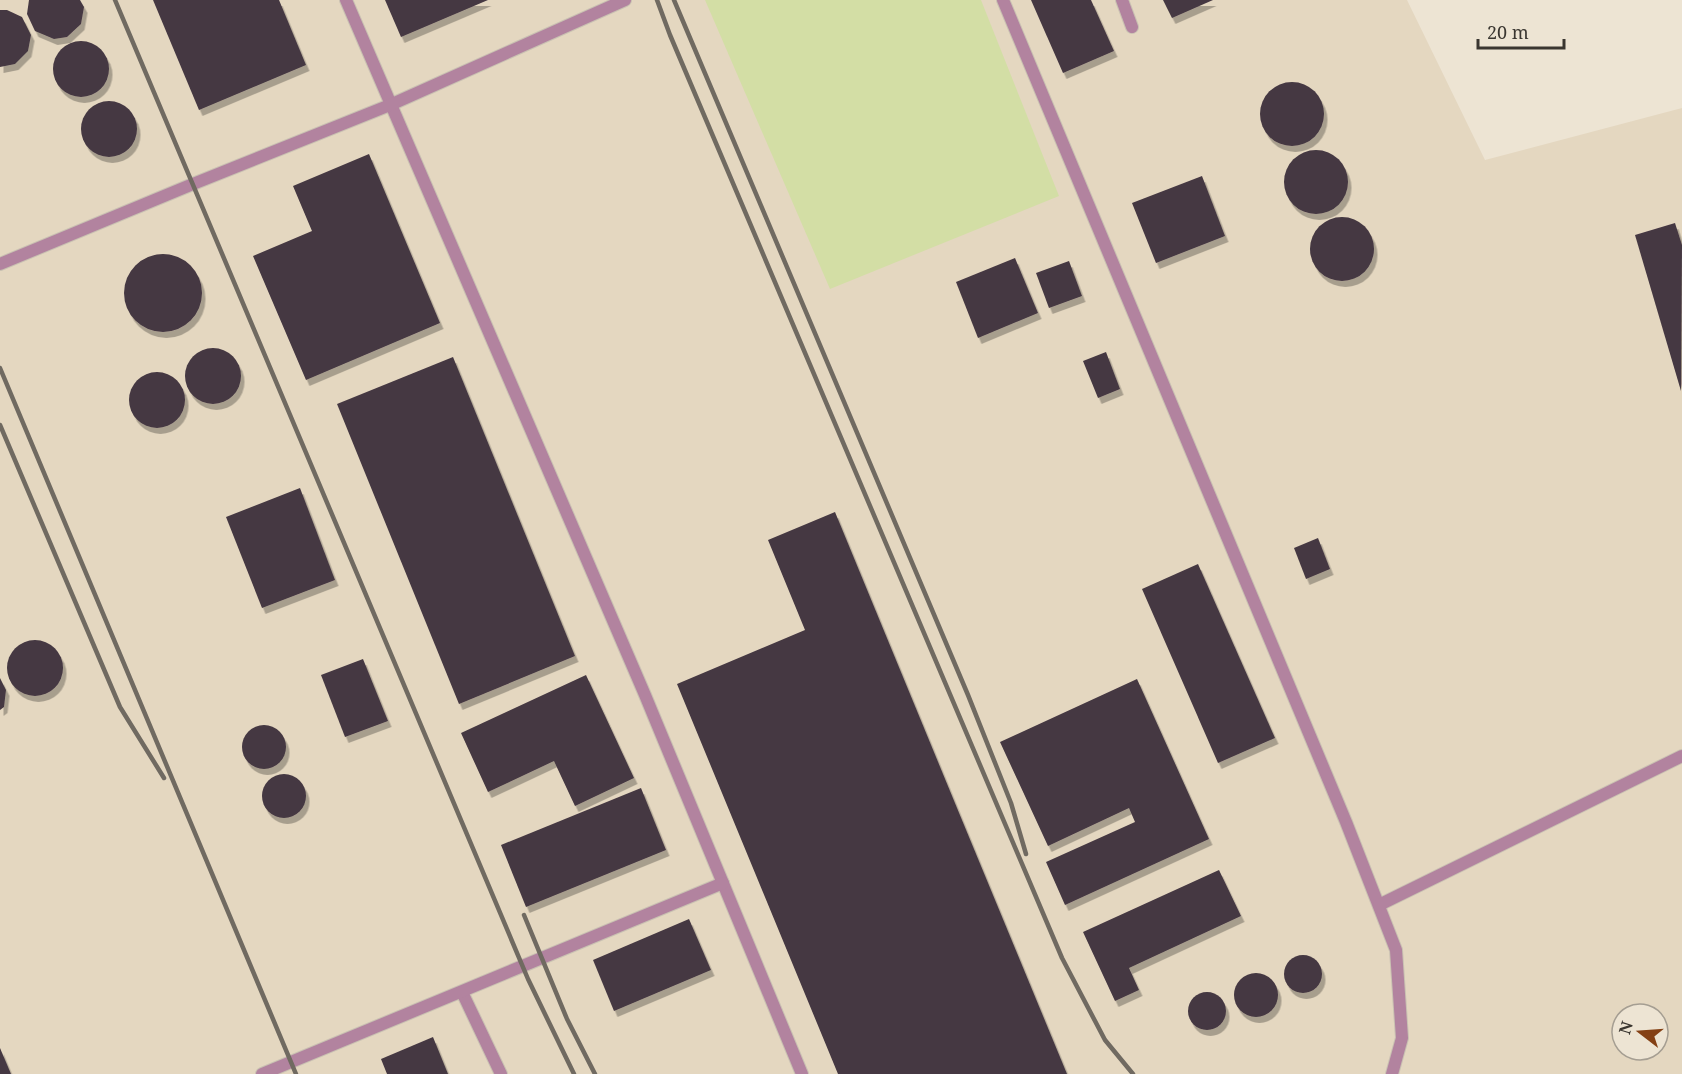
<svg xmlns="http://www.w3.org/2000/svg" width="1682" height="1074" font-family="'Noto Serif',serif">
	<defs>
		<filter id="shadow"><feDropShadow dx="3.5" dy="6" stdDeviation="0" flood-color="#0004"/></filter>
	</defs>
	<rect width="100%" height="100%" fill="#ede4d3"/>
	<path fill="#e4d7c0" fill-rule="evenodd" d="M0,0h1407l78,160 197,-52v966h-1682zM1622,1014h36v36h-36z"/>
	<polygon fill="#d3dea5" points="705,0 981,0 1059,196 830,289"/>
	<g fill="#453842" filter="url(#shadow)">
		<polygon points="29,0 80,0 84,7 81,24 67,37 54,39 35,31 27,14"/>
		<polygon points="153,0 279,0 306,65 199,110"/>
		<polygon points="385,0 488,0 401,37"/>
		<polygon points="1031,0 1091,0 1114,51 1063,73"/>
		<polygon points="1163,0 1213,0 1172,18"/>
		<polygon points="0,10 7,10 22,17 31,35 28,51 15,64 0,67"/>
		<circle cx="81" cy="69" r="28"/>
		<circle cx="1292" cy="114" r="32"/>
		<circle cx="109" cy="129" r="28"/>
		<circle cx="1316" cy="182" r="32"/>
		<polygon points="369,154 440,323 306,380 253,256 312,231 293,186"/>
		<polygon points="1202,176 1225,236 1156,263 1132,203"/>
		<circle cx="1342" cy="249" r="32"/>
		<polygon points="1675,223 1682,245 1681,391 1635,235"/>
		<circle cx="163" cy="293" r="39"/>
		<polygon points="1015,258 1038,313 978,338 956,282"/>
		<polygon points="1069,261 1082,296 1049,308 1036,273"/>
		<circle cx="213" cy="376" r="28"/>
		<polygon points="1106,352 1120,389 1098,398 1083,361"/>
		<polygon points="453,357 575,656 459,704 337,404"/>
		<circle cx="157" cy="400" r="28"/>
		<polygon points="300,488 335,580 262,608 226,517"/>
		<polygon points="835,512 957,808 1067,1074 838,1074 677,684 805,630 768,540"/>
		<polygon points="1318,538 1330,569 1306,579 1294,548"/>
		<polygon points="1198,564 1275,738 1218,763 1142,589"/>
		<circle cx="35" cy="668" r="28"/>
		<polygon points="363,659 388,721 345,737 321,675"/>
		<polygon points="586,675 634,778 575,806 554,761 488,792 461,733"/>
		<polygon points="0,678 6,690 4,707 0,710"/>
		<polygon points="1137,679 1209,839 1065,905 1046,862 1135,822 1129,808 1048,846 1000,742"/>
		<circle cx="264" cy="747" r="22"/>
		<circle cx="284" cy="796" r="22"/>
		<polygon points="641,788 666,850 526,907 501,845"/>
		<polygon points="1219,870 1241,916 1129,968 1139,990 1115,1001 1083,932"/>
		<polygon points="689,919 711,970 614,1011 593,960"/>
		<circle cx="1303" cy="974" r="19"/>
		<circle cx="1256" cy="995" r="22"/>
		<circle cx="1207" cy="1011" r="19"/>
		<polygon points="433,1037 448,1074 387,1074 381,1059"/>
		<polygon points="0,1048 11,1074 0,1074"/>
	</g>
	<g fill="none" stroke-linecap="round" stroke-linejoin="round">
		<defs>
			<g id="lane">
				<polyline points="346,0 645,695 802,1074"/>
				<polyline points="1003,0 1346,822 1396,950 1402,1038 1392,1074"/>
				<polyline points="1122,0 1132,27"/>
				<polyline points="0,264 193,184 390,105 625,0"/>
				<polyline points="1379,905 1682,756"/>
				<polyline points="462,992 501,1074"/>
				<polyline points="262,1074 723,883"/>
			</g>
		</defs>
		<use href="#lane" stroke="#c9c1b2" stroke-width="14"/>
		<use href="#lane" stroke="#b2839f" stroke-width="12"/>
		<g stroke="#706a61" stroke-width="4.5">
			<polyline points="115,0 528,979 574,1074"/>
			<polyline points="657,0 670,35 1062,958 1105,1040 1133,1074"/>
			<polyline points="674,0 968,695 1011,803 1026,854"/>
			<polyline points="0,368 296,1074"/>
			<polyline points="0,425 120,707 164,778"/>
			<polyline points="524,915 567,1019 595,1074"/>
		</g>
	</g>
	<g transform="translate(1640 1032) rotate(287)"><circle r="28" fill="#ede4d3" stroke="#a59e92" stroke-width="1.5"/>
	<path d="M0-4.5L10 22L0 15L-10 22Z" fill="#844014"/>
	<text y="-9" font-size="16" font-weight="bold" text-anchor="middle" fill="#3a3630">N</text>
	</g>
	<path d="M1478 39v9h86v-9" fill="none" stroke="#3a3630" stroke-width="3"/>
	<text x="1487" y="39" font-size="18" fill="#3a3630" stroke="#ede4d3" stroke-width="4.5" paint-order="stroke">20 m</text>
</svg>
